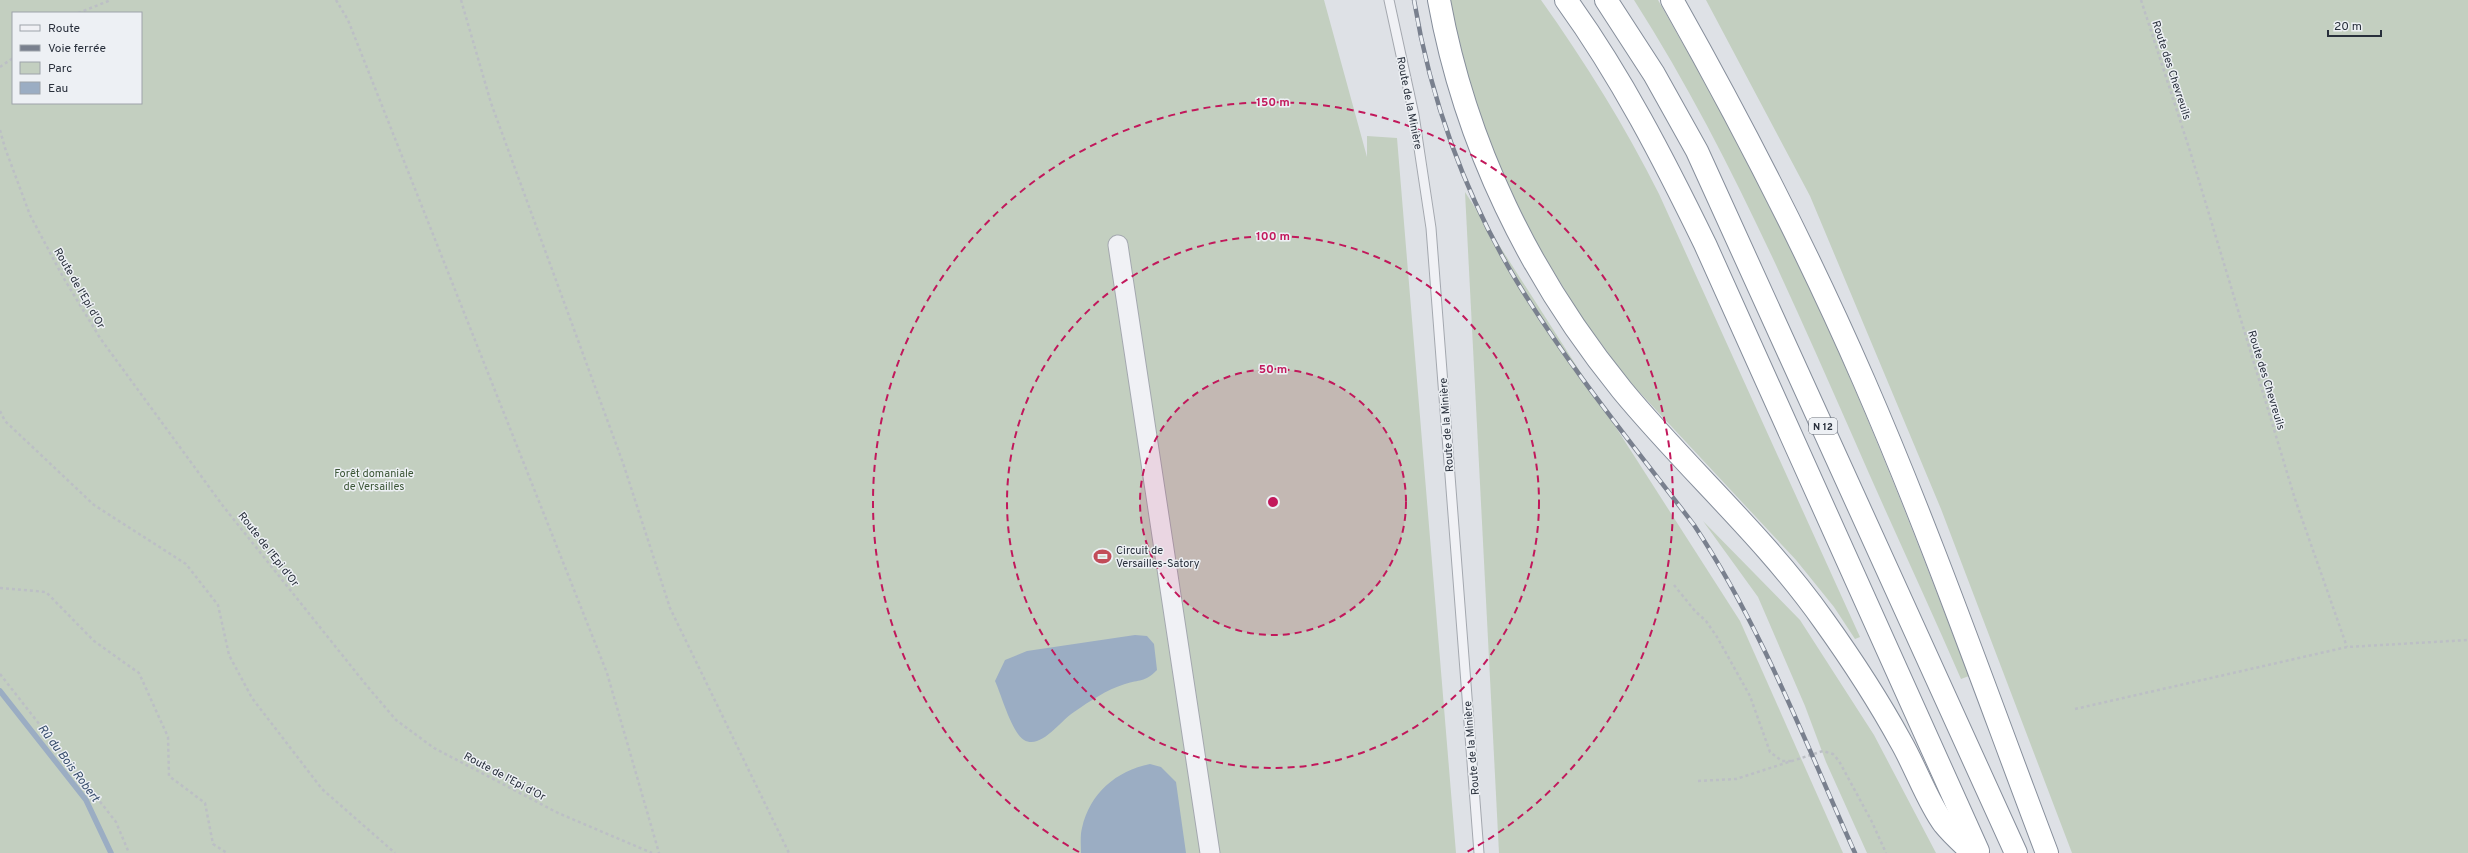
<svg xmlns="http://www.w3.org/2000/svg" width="2468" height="853" font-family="Overpass,sans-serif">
	<rect width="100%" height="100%" fill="#dee1e6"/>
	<g fill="#c3cfc0" fill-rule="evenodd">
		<path d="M0,0h1324l43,157v-21l30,2 59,715h-1456zM13,13h128v90h-128z"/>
		<path d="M1449,0h92c44,62 84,126 118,194l201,443 -5,2 -21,-32 -38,-47 -166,-178 -48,-64 -56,-92 -48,-111z"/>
		<path d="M1634,0h24c66,114 127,232 181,353 47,106 88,215 130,323l-8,3c-35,-81 -73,-161 -108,-242 -66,-150 -131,-299 -219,-437z"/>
		<polygon points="1706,0 2468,0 2468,853 2072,853 1941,509 1810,196"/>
		<polygon points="1465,192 1740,621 1843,853 1499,853"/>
		<polygon points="1703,521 1800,620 1874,735 1936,853 1867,853 1826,762 1805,706 1758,597"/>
	</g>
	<g fill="#9badc3">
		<path d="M1135,635l12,1 7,8 3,26c-13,13 -17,9 -32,14 -19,6 -35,17 -51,28 -13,8 -33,38 -50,28 -12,-7 -23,-46 -29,-59l10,-21 22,-9z"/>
		<path d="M1150,764l11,3 15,15 10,71h-105c0,-8 -1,-18 1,-25 8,-35 34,-57 68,-64z"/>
	</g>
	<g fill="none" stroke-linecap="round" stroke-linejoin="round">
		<polyline stroke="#9badc3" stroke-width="5.5" points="0,691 86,800 111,853"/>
		<defs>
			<polyline id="lane" points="1389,0 1414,115 1431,228 1479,853"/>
			<polyline id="street" points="1118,245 1210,853"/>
			<g id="highway">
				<path d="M1439,0c26,144 91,277 183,390 65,79 143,147 202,231 28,39 54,79 77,121 14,24 27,61 43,82 8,10 19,20 29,29"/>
				<path d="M1566,0c55,76 98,160 139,244l273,607"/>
				<polyline points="1606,0 1654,74 1697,151 2016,853"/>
				<path d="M1672,0c70,124 135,250 192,381 67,154 123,314 183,472"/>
			</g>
		</defs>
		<use href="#lane" stroke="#a4a8af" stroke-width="11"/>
		<use href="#street" stroke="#a4a8af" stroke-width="21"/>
		<use href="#highway" stroke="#868e9b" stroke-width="24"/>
		<g stroke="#bcbfc5" stroke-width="2.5" stroke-dasharray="3 3" stroke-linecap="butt">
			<polyline points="336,0 348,20 607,673 659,853"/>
			<polyline points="461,0 491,103 623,463 670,608 789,853"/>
			<polyline points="2141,0 2190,151 2295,499 2347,647"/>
			<polyline points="78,13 111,0"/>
			<polyline points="0,67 13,58"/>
			<polyline points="0,130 5,148 30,215 63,277 100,338 223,506 367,686 396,720 434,748 558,813 652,853"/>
			<polyline points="0,411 5,421 94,505 186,564 218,605 229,655 252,698 322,789 395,853"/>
			<polyline points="1674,585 1695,611 1706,621 1717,637 1750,696 1770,752 1782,761 1792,761"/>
			<polyline points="0,588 46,592 94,641 139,673 168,737 169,776 205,803 213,844 227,853"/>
			<polyline points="0,674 116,822 129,853"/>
			<polyline points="2075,709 2347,647 2468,640"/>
			<polyline points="1698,781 1736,779 1823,751 1833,754 1839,761 1872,822 1886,853"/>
		</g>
		<use href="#lane" stroke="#f0f1f5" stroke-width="9"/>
		<use href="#street" stroke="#f0f1f5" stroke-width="19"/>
		<use href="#highway" stroke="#fff" stroke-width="22"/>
		<defs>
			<path id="rail" d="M1414,0c16,98 51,195 102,280 52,86 117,165 178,245 67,101 111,217 161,328"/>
		</defs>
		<use href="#rail" stroke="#79808e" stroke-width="4.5"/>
		<use href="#rail" stroke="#edf0f4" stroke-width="3" stroke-dasharray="9" stroke-linecap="butt"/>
	</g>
	<circle cx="1273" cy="502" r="133" fill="#c2185b" fill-opacity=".12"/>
	<g fill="none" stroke="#c2185b" stroke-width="2" stroke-dasharray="7 5">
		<circle cx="1273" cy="502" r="133"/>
		<circle cx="1273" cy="502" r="266"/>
		<path d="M1079 852A400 400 0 1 1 1467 852"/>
	</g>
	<defs>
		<symbol id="stadium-bare" viewBox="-9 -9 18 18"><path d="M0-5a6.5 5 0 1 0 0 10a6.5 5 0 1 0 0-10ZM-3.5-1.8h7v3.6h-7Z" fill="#c24c59" stroke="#edf0f4" stroke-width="2.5" paint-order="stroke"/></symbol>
	</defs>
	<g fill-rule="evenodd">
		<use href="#stadium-bare" x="1090" y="544" width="25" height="25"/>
	</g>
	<g text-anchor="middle" stroke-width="3" stroke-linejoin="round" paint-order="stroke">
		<rect fill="#edf0f4" stroke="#636972" stroke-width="1" x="1809" y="418" width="28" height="16" rx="3"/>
		<g font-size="10" font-weight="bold" fill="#282f3b">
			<text x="1823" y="430">N 12</text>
		</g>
		<g font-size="11" fill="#282f3b" stroke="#edf0f4">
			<text transform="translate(2172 70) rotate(72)" y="4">Route des Chevreuils</text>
			<text transform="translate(1410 103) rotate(79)" y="4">Route de la Minière</text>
			<text transform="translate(80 288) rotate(60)" y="4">Route de l'Epi d'Or</text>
			<text transform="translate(2267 380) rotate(73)" y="4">Route des Chevreuils</text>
			<text transform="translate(1446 425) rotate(-94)" y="4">Route de la Minière</text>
			<text transform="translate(269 549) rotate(52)" y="4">Route de l'Epi d'Or</text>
			<text transform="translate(1471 748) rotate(-95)" y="4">Route de la Minière</text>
			<text transform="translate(505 776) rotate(28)" y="4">Route de l'Epi d'Or</text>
		</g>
		<g font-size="11" fill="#3c5637" stroke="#edf0f4">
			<text x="374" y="477">Forêt domaniale<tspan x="374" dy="13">de Versailles</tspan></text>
		</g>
		<g font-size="11" fill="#282f3b" stroke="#edf0f4" text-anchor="start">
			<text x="1116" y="554">Circuit de<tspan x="1116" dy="13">Versailles-Satory</tspan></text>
		</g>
		<g font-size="12" font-style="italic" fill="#364c6c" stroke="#edf0f4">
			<text transform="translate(69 763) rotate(53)" y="4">Rû du Bois Robert</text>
		</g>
	</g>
	<circle cx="1273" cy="502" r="6" fill="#c2185b" stroke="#edf0f4" stroke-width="2"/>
	<g font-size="12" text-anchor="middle" font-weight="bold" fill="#c2185b" stroke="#edf0f4" stroke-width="3" stroke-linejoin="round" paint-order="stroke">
		<text x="1273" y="106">150 m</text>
		<text x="1273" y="240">100 m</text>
		<text x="1273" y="373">50 m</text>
	</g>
	<rect x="12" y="12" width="130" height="92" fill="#edf0f4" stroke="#9ea3aa"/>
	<rect x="20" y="25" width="20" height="6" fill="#f0f1f5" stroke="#9ea3aa"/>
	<text x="48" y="32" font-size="12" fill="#282f3b">Route</text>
	<rect x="20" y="45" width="20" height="6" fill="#79808e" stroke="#9ea3aa"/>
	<text x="48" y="52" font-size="12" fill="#282f3b">Voie ferrée</text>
	<rect x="20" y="62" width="20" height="12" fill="#c3cfc0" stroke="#9ea3aa"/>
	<text x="48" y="72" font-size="12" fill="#282f3b">Parc</text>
	<rect x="20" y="82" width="20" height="12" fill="#9badc3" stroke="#9ea3aa"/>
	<text x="48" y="92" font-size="12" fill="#282f3b">Eau</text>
	<path d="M2328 30v6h53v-6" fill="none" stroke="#282f3b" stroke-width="2"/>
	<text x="2334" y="30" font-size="12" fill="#282f3b" stroke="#edf0f4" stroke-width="3" paint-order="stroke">20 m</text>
</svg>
